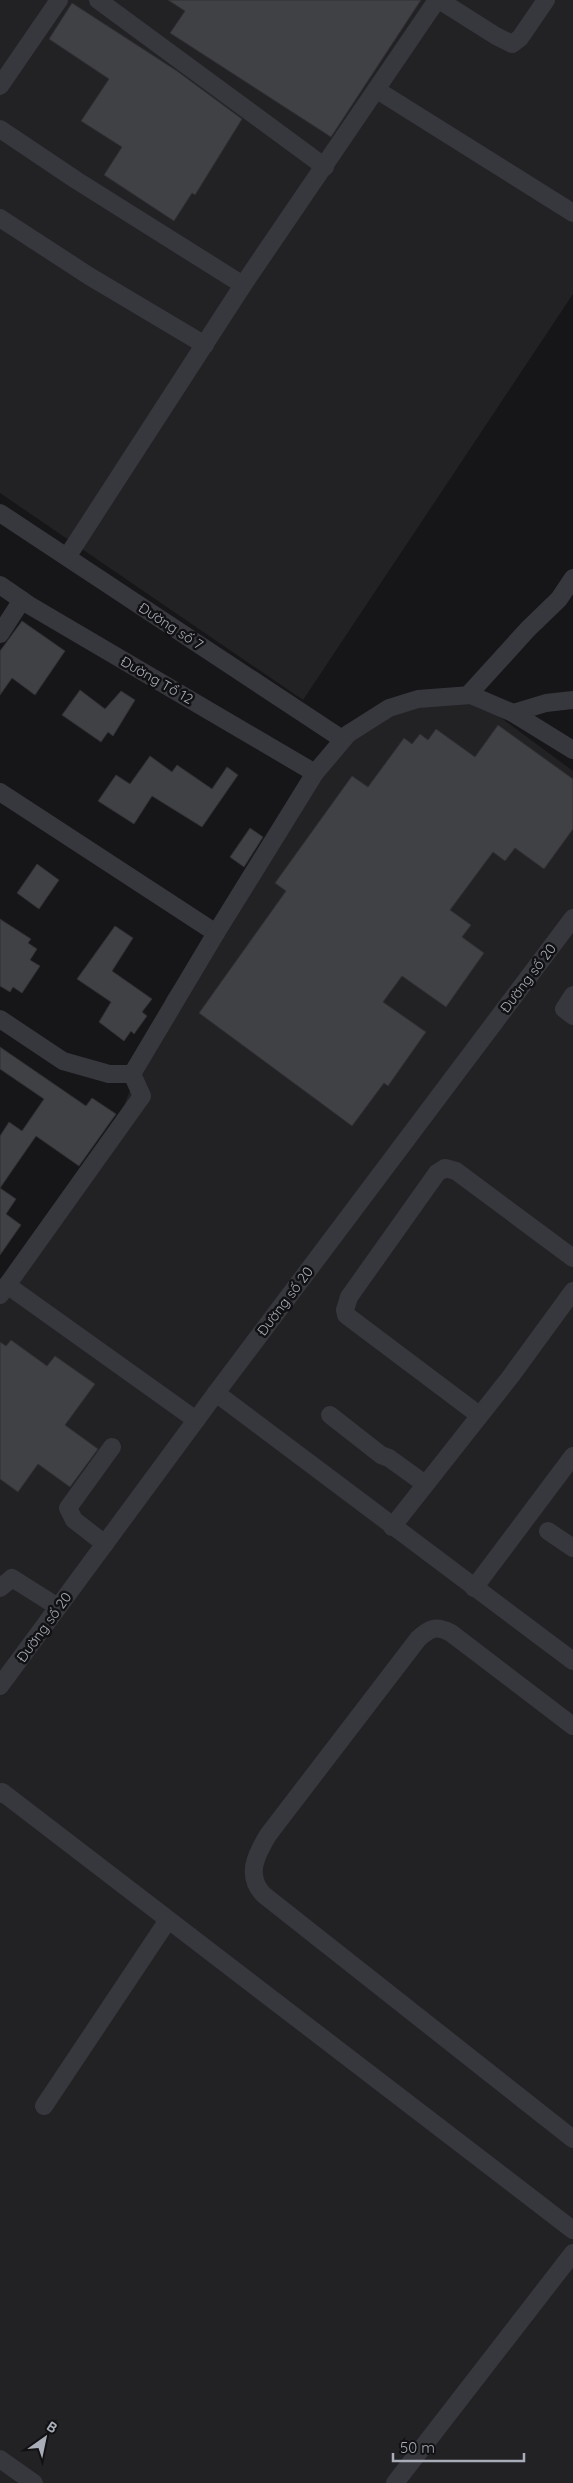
<svg xmlns="http://www.w3.org/2000/svg" width="573" height="2483" font-family="Quicksand,sans-serif">
	<rect width="100%" height="100%" fill="#161618"/>
	<g fill="#222225">
		<polygon points="0,0 573,0 573,294 303,700 0,493"/>
		<polygon points="477,700 573,771 573,2483 0,2483 0,1297 116,1126 167,996 345,746 383,715 422,704"/>
	</g>
	<g fill="#404145" stroke="#303034">
		<polygon points="168,0 421,0 331,137 170,33 185,11"/>
		<polygon points="72,3 177,71 242,119 195,195 192,193 174,221 104,175 122,147 81,121 109,79 49,39"/>
		<polygon points="22,621 65,651 35,695 12,678 0,695 0,651"/>
		<polygon points="80,690 105,709 121,691 135,700 113,736 108,732 101,742 62,715"/>
		<polygon points="498,725 573,779 573,829 544,869 515,848 505,861 493,852 450,910 471,925 462,937 484,953 446,1007 402,976 383,1002 426,1032 388,1086 384,1083 352,1126 199,1013 286,891 275,883 352,776 368,787 404,738 412,744 420,734 428,740 436,729 475,757"/>
		<polygon points="150,756 172,772 177,765 212,789 227,767 238,775 202,827 152,796 134,824 98,801 116,775 130,784"/>
		<polygon points="250,828 263,837 244,867 230,857"/>
		<polygon points="37,864 59,880 39,909 17,893"/>
		<polygon points="0,919 31,939 28,943 37,949 30,960 40,966 22,993 13,987 10,992 0,986"/>
		<polygon points="115,926 133,938 112,971 152,999 142,1012 147,1016 134,1034 131,1031 124,1041 99,1022 111,1002 77,979"/>
		<polygon points="0,1047 86,1106 92,1098 116,1114 79,1166 36,1136 0,1188 16,1199 6,1214 21,1225 0,1255 0,1136 9,1122 22,1131 44,1099 0,1069"/>
		<polygon points="11,1340 47,1366 55,1356 95,1384 65,1425 98,1449 70,1487 38,1464 18,1492 0,1479 0,1342 6,1346"/>
	</g>
	<g fill="none" stroke-linecap="round" stroke-linejoin="round">
		<g stroke="#37383d" stroke-width="18">
			<polyline points="98,0 325,167"/>
			<polyline points="439,0 496,36 512,44 520,38 546,0"/>
			<polyline points="0,86 59,0"/>
			<polyline points="377,90 573,213"/>
			<polyline points="0,129 76,180 243,285"/>
			<polyline points="0,218 89,276 205,345"/>
			<polyline points="0,513 342,739"/>
			<polyline points="67,557 243,285 437,0"/>
			<polyline points="0,585 29,605 315,773"/>
			<polyline points="0,634 22,600"/>
			<polyline points="468,695 528,629 559,599 573,578"/>
			<polyline points="513,713 546,703 573,700"/>
			<polyline points="0,792 216,933"/>
			<polyline points="573,995 564,1009 573,1016"/>
			<polyline points="0,1019 63,1061 109,1074 132,1074 216,933 315,773 348,734 389,708 418,699 471,695 513,713 573,750"/>
			<polyline points="7,1285 196,1420"/>
			<polyline points="0,1295 142,1096 132,1074"/>
			<polyline points="216,1393 573,1661"/>
			<polyline points="330,1415 381,1455 389,1458 425,1484"/>
			<polyline points="479,1415 346,1315 345,1310 349,1297 437,1173 445,1168 456,1171 573,1258"/>
			<polyline points="392,1527 511,1376 573,1291"/>
			<polyline points="548,1531 573,1548"/>
			<polyline points="105,1544 74,1520 68,1508 112,1447"/>
			<polyline points="0,1588 12,1578 58,1607"/>
			<polyline points="474,1588 573,1456"/>
			<polyline points="0,1686 216,1393 573,918"/>
			<path d="M573,1726l-122,-93c-15,-8 -21,-5 -33,6l-150,196c-12,20 -23,41 -4,60l309,244"/>
			<polyline points="0,1794 2,1792 573,2230"/>
			<polyline points="44,2106 168,1920"/>
			<polyline points="0,2459 34,2483"/>
			<polyline points="395,2483 573,2253"/>
		</g>
	</g>
	<g text-anchor="middle" stroke-width="5" stroke-linejoin="round" paint-order="stroke">
		<g font-size="14" fill="#a8adb8" stroke="#111113">
			<text transform="translate(171 626) rotate(33)" y="5">Đường số 7</text>
			<text transform="translate(157 680) rotate(30)" y="5">Đường Tổ 12</text>
			<text transform="translate(528 978) rotate(-53)" y="5">Đường số 20</text>
			<text transform="translate(285 1301) rotate(-53)" y="5">Đường số 20</text>
			<text transform="translate(44 1627) rotate(-54)" y="5">Đường số 20</text>
		</g>
	</g>
	<g transform="translate(45 2438) rotate(33)" stroke="#111113" stroke-width="4" paint-order="stroke">
	<path d="M0-4L9 19L0 12L-9 19Z" fill="#a8adb8"/>
	<text y="-8" font-size="14" font-weight="bold" text-anchor="middle" fill="#a8adb8">B</text>
	</g>
	<path d="M393 2453v8h131v-8" fill="none" stroke="#a8adb8" stroke-width="2.5"/>
	<text x="400" y="2453" font-size="15" fill="#a8adb8" stroke="#111113" stroke-width="4" paint-order="stroke">50 m</text>
</svg>
